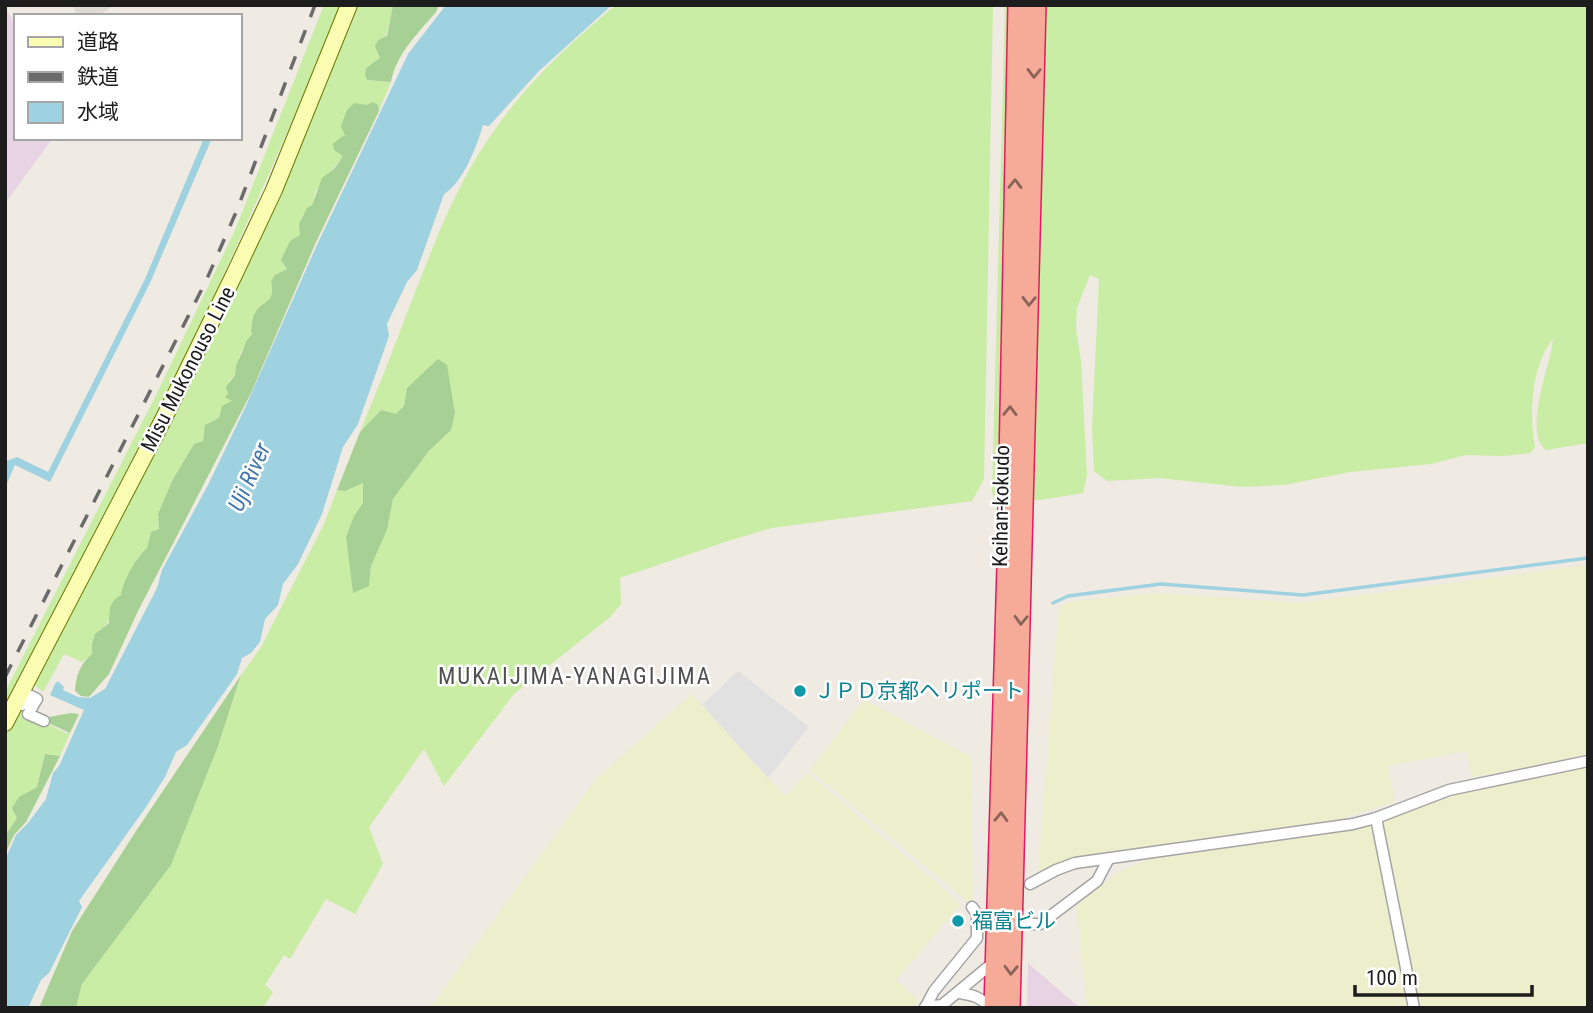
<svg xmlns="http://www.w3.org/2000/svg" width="1593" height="1013" font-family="'Roboto Condensed','Noto Sans JP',sans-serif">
	<rect width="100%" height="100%" fill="#efeae2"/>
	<g fill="#e8d3e5">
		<polygon points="5,7 16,26 16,138 53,138 5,203"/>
		<polygon points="1028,963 1080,1008 1027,1008"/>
	</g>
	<polygon fill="#dddad4" points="72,5 115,5 97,16 78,16"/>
	<g fill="#edefcc">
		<polygon points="1588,565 1588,755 1472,778 1467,751 1388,766 1395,802 1348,816 1338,824 1072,860 1038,875 1059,607 1071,601 1160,593 1301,603"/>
		<polygon points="692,694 785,796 808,773 961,904 896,980 919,1001 914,1008 430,1008 596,779"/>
		<polygon points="864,700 971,757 973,906 810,770"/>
		<polygon points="1588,766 1588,1008 1092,1008 1087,1003 1076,906 1117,873 1147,860 1360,828 1468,791"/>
	</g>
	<g fill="#c9eda4">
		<polygon points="324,5 344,5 184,364 5,712 5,692 159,389 235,230"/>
		<path d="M359,5h34l-12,53 -15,10 -1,7 2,5 24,2 -12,29 -1,-6 -32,31 -3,20 -28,36 -3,13 -10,11 -1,19 -11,6 -7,23 4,5 -16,12 3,11 -3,9 -8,4 -9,28 -13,18 -6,24 -6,6 1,17 3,3 -13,12 -1,5 -13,7 -3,16 -9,3 -21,35 -15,35 1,15 -8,3 -4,16c-21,13 -30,76 -48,82l-7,24 -10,8 -18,-8 -21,38 -10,-8 134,-255 96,-198z"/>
		<path d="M616,5h377l-9,474 -12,22 -200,27 -44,13 -108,37 1,26 -11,13 -96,77 -70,92 -20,-37 -55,78 14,37 -28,50 -29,-15 -36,60 -6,-4 -19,30 8,7 -10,16h-187l6,-24 89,-119 47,-119 23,-71 20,-28 63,-123 13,-34 8,1 18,-9v21l-9,13 -3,51 2,25 16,-6 2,-20 16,-36 6,-31 36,-48 22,-21 4,-17 -4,-21 -44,-4 -3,18 -8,9 -15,-5 -21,22c16,-39 32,-79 47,-119 23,-58 43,-116 78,-169 34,-53 82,-99 131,-139z"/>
		<path d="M1005,5h583v438l-42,7c-24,-19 5,-85 7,-111 -22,27 -24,75 -18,108l-5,6 -27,3 -37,-1 -35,9 -81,8 -66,13 -42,2 -83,-9 -52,3 -13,-10 -2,-43 7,-149 -9,-4 -13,33 -1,21 5,32 6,114 -4,18 -43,7h-45l-3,-8z"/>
		<polygon points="29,695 28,713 65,733 70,733 60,756 45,754 37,787 19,798 17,818 5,836 5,735"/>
	</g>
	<g fill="#a7d194">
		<path d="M393,5h46l-3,7c-18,21 -40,42 -45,70l-24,-2 -2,-5 1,-7 14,-10 -5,-12 3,-6 9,-4z"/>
		<path d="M373,102l5,3 1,6 -63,131 -65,151 -113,218 -29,63 -20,23 -8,-1 -6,-5c1,-16 5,-27 17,-37v-10l3,-10 14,-11c1,-14 -1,-20 12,-28 1,-12 17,-41 26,-47l4,-16 8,-3 -1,-15 15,-35 21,-35 9,-3 2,-16 14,-7 3,-12 10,-5 -7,-4 3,-3 -2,-7 9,-12 1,-9 11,-26 6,-7 -2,-1c1,-6 1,-13 3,-17 8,-17 22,-9 17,-34l4,-6 12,-6 -6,-9 9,-19 10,-6 -1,-11 8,-16 5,-3 10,-27 12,-9 9,-13 -9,-6 -1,-6 8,-7 4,-1 -4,-10 6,-16 7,-7 13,2z"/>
		<polygon points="438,359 447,365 455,413 451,430 429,451 393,499 387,530 371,566 369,586 353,593 346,537 354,516 363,503 363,483 345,491 337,490 360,432 381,410 396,414 404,406 407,388"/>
		<polygon points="241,675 218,746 171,865 82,984 76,1008 39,1008 72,931 136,831"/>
		<polygon points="71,713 79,714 70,733 44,721 49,717"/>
		<polygon points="45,754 60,756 26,822 14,835 5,854 5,836 17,818 12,808 19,797 37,787"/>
	</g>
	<polygon fill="#e1e1e1" points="738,671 809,727 768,778 702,705"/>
	<g fill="#9fd2e0">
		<path d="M446,5h166l-73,66 -50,55 -6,-1c-6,21 -20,58 -39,69l-27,76 -10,12 -20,42 2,12 -31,88 -15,23 -21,67 -24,50 -15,20 -5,21 -13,14 -5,23 -9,11 -9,5 -5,16 -50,71 -11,7 -11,25 -19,30 -67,94 3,6 -33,66 -8,7 -13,28h-23v-148l11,-25 12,-12 18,-24 7,-26 6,-7 25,-56 -34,-15 5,-11 3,-3 6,6 -1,3 15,7 12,1 15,-9 52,-101 5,-18 46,-85 36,-75 72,-163 92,-193z"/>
		<polygon points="204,138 212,138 150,283 50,482 15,465 5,488 7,461 17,457 48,472 145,279"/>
	</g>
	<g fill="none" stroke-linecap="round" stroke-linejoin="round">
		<polyline stroke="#9fd2e0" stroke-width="3.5" points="1053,603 1068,596 1161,584 1303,595 1588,558"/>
		<defs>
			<g id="minor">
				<polyline points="22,705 29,695 37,699 28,714 44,721"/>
				<polyline points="1376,818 1414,1008"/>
				<polyline points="1030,884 1056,870 1075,863 1353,824 1376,818 1449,790 1588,761"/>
				<polyline points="1012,924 1040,924 1097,881 1108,860"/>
				<path d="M960,993c12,2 22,4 29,15"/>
				<polyline points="925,1007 942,1005 994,962"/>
				<polyline points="925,1008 934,991 977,938 977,914 972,907"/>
			</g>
			<polyline id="secondary" points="5,723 165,416 234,275 274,190 349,5"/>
			<g id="trunk">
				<polyline points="994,1008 1007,566 1018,5"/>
				<polyline points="1010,1008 1036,5"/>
			</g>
		</defs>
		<use href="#minor" stroke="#a4a4a4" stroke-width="13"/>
		<use href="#secondary" stroke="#6c7800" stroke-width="18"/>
		<use href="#trunk" stroke="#e31961" stroke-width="22"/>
		<use href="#minor" stroke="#fff" stroke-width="10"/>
		<use href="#secondary" stroke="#fafdb1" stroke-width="16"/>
		<use href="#trunk" stroke="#f6aa98" stroke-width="19"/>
		<polyline stroke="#6b6b6b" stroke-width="3.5" stroke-dasharray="14 14" stroke-linecap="butt" points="5,677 206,281 237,210 315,5"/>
	</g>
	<defs><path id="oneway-chevron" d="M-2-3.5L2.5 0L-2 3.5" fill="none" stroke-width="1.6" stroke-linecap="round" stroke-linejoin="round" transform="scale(1.75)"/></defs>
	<g stroke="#8a645a">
		<use href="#oneway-chevron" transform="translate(1034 73) rotate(91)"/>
		<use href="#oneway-chevron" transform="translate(1015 184) rotate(-89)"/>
		<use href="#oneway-chevron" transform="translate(1029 301) rotate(91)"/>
		<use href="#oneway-chevron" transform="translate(1010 411) rotate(-89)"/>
		<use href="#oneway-chevron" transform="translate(1021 620) rotate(92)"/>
		<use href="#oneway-chevron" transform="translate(1001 817) rotate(-88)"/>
		<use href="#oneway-chevron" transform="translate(1011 970) rotate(92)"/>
	</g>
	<g fill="#0f9aa8" stroke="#fff" stroke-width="2.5">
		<circle cx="800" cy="691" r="7"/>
		<circle cx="958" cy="921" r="7"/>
	</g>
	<g text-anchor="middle" stroke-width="5" stroke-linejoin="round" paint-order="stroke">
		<g font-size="21" fill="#1d1d1d" stroke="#fff">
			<text transform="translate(188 369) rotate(-63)" y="7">Misu Mukonouso Line</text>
			<text transform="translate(1001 506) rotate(-89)" y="7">Keihan-kokudo</text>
		</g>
		<g font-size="21" fill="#0d838f" stroke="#fff" text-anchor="start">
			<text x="814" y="698">ＪＰＤ京都ヘリポート</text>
			<text x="972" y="928">福富ビル</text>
		</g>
		<g font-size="23" font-style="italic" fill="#4177aa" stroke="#fff">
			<text transform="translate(249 477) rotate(-66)" y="8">Uji River</text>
		</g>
		<g font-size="23" letter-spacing="2" fill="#505050" stroke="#fff">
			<text x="575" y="684">MUKAIJIMA-YANAGIJIMA</text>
		</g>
	</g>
	<rect width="1593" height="1013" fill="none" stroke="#1d1d1d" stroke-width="14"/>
	<rect x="14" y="14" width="228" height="126" fill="#ffffff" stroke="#a5a5a5" stroke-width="2"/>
	<rect x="28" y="37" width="35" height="10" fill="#fafdb1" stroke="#a5a5a5" stroke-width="2"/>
	<text x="77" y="49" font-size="21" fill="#1d1d1d">道路</text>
	<rect x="28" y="72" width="35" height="10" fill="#6b6b6b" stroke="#a5a5a5" stroke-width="2"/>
	<text x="77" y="84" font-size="21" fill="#1d1d1d">鉄道</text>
	<rect x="28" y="102" width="35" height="21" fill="#9fd2e0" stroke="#a5a5a5" stroke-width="2"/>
	<text x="77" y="119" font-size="21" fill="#1d1d1d">水域</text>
	<path d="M1355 985v10h177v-10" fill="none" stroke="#1d1d1d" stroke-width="3.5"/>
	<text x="1366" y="985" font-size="21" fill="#1d1d1d" stroke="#ffffff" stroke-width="5" paint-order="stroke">100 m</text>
</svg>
